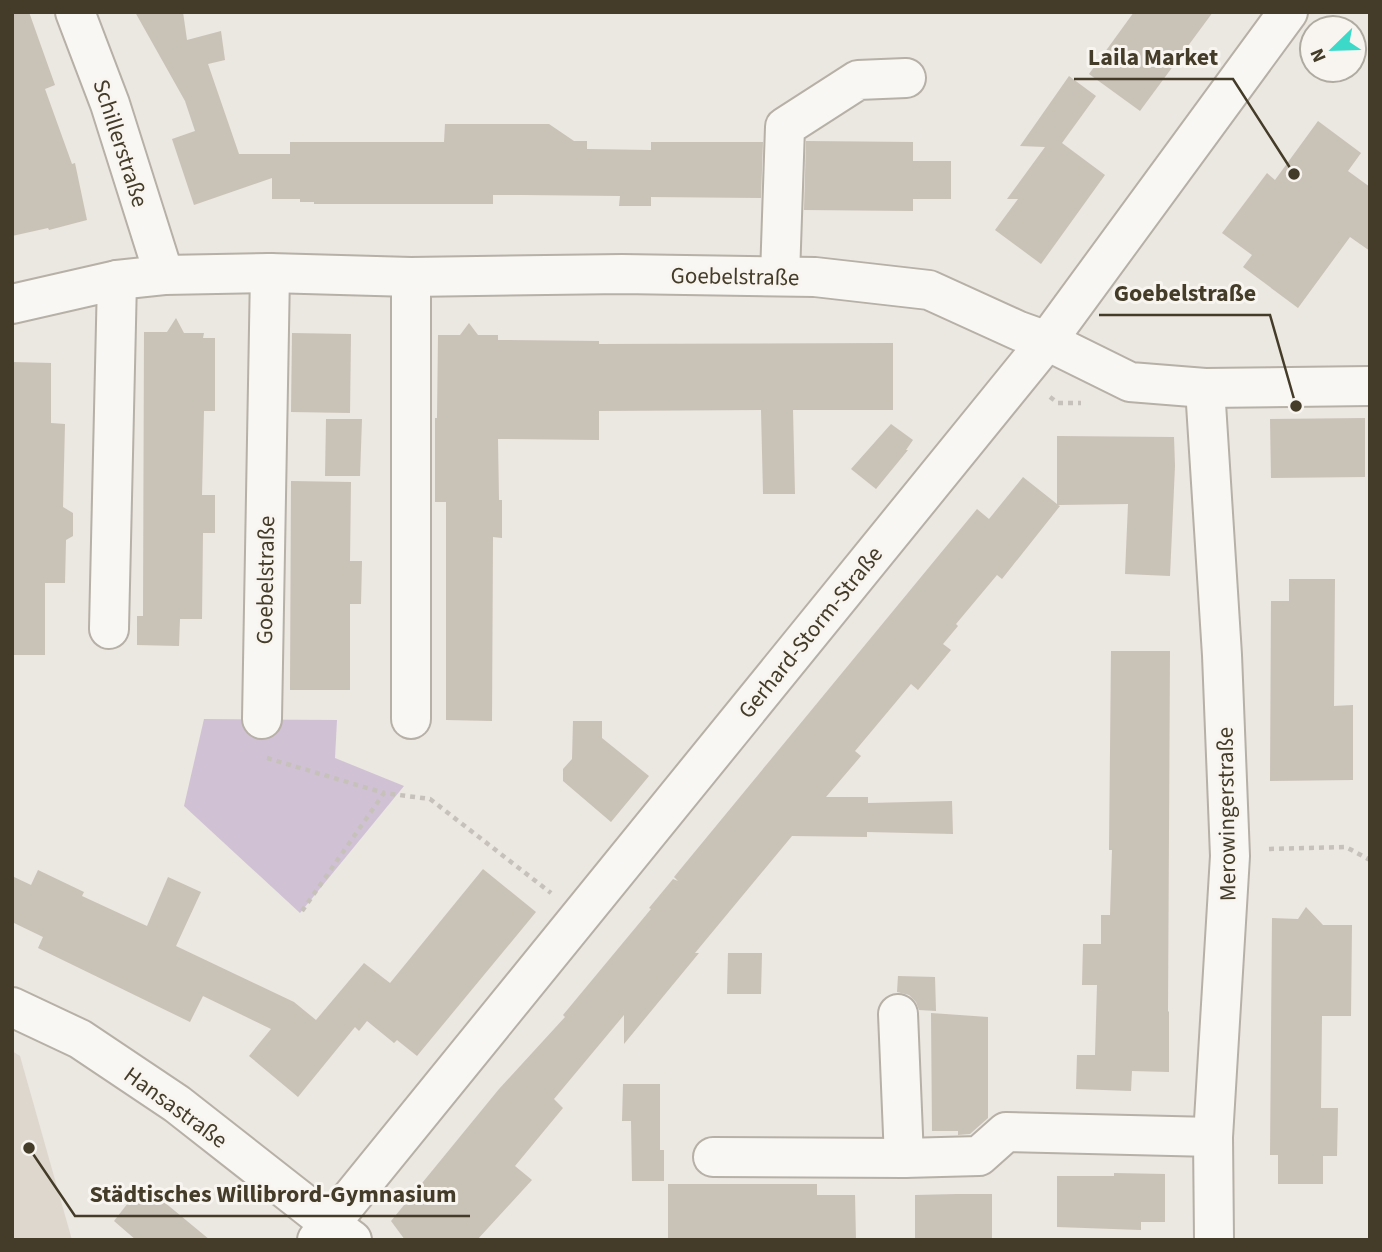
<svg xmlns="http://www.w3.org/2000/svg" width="1382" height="1252" font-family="'Source Sans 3',sans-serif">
	<rect width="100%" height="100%" fill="#ebe7e1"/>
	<polygon fill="#ddd7ce" points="12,1051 20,1056 72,1240 12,1240"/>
	<polygon fill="#d1c1d5" points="204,719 337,720 335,758 404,786 300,913 184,806"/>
	<g fill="#c9c2b7">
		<polygon points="12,12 29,12 40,43 55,85 45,89 72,164 75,163 87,220 49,230 48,228 12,236"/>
		<polygon points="135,12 183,12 187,40 221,31 225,60 208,64 239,154 290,154 290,142 444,142 445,124 549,124 574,141 587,141 587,149 651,150 651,142 763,142 761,198 651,197 651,206 619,206 620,196 524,195 493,195 493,204 314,204 314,202 300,202 300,199 272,199 272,178 194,205 172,139 195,131 185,101"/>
		<polygon points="1134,12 1213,12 1140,111 1089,74"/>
		<polygon points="1069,76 1096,96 1062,143 1105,175 1041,264 995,230 1018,199 1007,199 1045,147 1020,146"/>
		<polygon points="1318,121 1361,153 1348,171 1370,187 1370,251 1350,237 1298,308 1243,267 1252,255 1222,233 1267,173 1275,180"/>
		<polygon points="806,141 913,142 913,161 951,161 951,199 913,199 913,211 804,210"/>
		<polygon points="176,318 184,333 204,333 203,338 215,338 215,411 204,411 202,495 215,495 215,533 203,533 202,619 180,619 179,646 137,645 137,616 143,616 144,332 167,332"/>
		<polygon points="469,323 478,335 498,335 498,340 599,341 599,344 893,343 893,410 793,410 795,494 763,494 761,410 599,411 599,440 498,439 499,500 502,500 502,538 493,537 492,721 446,720 446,502 435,502 435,418 437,418 438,335 460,335"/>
		<polygon points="292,333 351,334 350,413 291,412"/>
		<polygon points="12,362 51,363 51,423 65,424 63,507 73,513 73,536 66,540 65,583 45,583 45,655 12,655"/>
		<polygon points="1365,418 1365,477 1271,478 1270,419"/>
		<polygon points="326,419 362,419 360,476 325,476"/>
		<polygon points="891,424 913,440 906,450 908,450 876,489 851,469"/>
		<polygon points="1057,436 1174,437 1175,466 1170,576 1125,574 1128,504 1058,505 1060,506 1002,579 997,575 956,624 958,626 943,644 951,650 918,690 911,684 896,702 855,751 861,756 826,797 868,797 868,803 952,801 953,834 867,832 867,837 792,836 695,953 699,953 624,1044 624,1015 554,1099 563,1108 515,1166 532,1180 477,1240 405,1240 391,1221 499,1089 565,1017 563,1015 651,909 649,908 673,879 678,881 674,877 977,509 989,519 1023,477 1057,504"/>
		<polygon points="291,481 351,482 350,561 362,561 361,604 350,604 350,690 290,690"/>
		<polygon points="1289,579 1335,579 1334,706 1353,705 1353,780 1270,781 1271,601 1289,601"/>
		<polygon points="1111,651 1170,651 1168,1011 1169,1012 1169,1072 1132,1071 1131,1091 1076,1089 1077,1055 1095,1055 1097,985 1082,985 1083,944 1101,944 1101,915 1110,915 1112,850 1109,850"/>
		<polygon points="573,721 602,721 602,738 649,776 611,822 563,781 563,769 572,759"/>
		<polygon points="483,869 536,912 417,1056 397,1040 394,1043 367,1021 359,1031 355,1027 298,1097 249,1056 271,1029 203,996 190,1022 38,948 43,937 12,922 12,876 31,885 38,870 84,892 82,896 147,926 168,877 201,892 176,946 294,1002 316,1020 364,963 390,983"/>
		<polygon points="1306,907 1323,925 1352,925 1351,1016 1322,1016 1321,1108 1338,1108 1337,1156 1323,1156 1323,1184 1278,1184 1278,1155 1270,1155 1272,918 1298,919"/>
		<polygon points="728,953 762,953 761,994 727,994"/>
		<polygon points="898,976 935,977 936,1011 919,1010 916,1002 909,995 897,992"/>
		<polygon points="931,1013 988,1017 988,1118 970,1134 958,1135 958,1131 932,1131"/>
		<polygon points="623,1084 660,1084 660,1150 664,1150 664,1181 632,1181 631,1121 622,1121"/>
		<polygon points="1114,1173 1165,1174 1165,1222 1141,1222 1141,1230 1057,1227 1057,1176 1114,1176"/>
		<polygon points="668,1184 817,1184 817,1195 855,1195 856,1240 668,1240"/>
		<polygon points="142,1185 151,1193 152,1192 210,1240 136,1240 114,1221"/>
		<polygon points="957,1194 992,1194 992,1240 915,1240 915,1195"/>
	</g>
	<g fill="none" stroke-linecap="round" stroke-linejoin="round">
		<defs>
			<g id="minor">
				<polyline points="75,12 110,104 164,275"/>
				<polyline points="780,276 785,127 858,80 906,78"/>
				<polyline points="411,277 411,719"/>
				<polyline points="12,304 117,280 164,275 270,273 411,277 622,274 815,277 929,290 1019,331 1047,341 1130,382 1205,388 1370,386"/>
				<polyline points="1205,388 1222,655 1230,856 1213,1137 1214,1240"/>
				<polyline points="109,629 117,280"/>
				<polyline points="262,719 270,273"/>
				<polyline points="12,1007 80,1039 177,1104 330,1224 352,1240"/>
				<polyline points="898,1014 904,1158"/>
				<polyline points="713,1157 904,1158 979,1156 1006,1132 1213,1137"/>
				<polyline points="317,1240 1047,341 1288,12"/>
			</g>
		</defs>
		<use href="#minor" stroke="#b6b0a6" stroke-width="42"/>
		<g stroke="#c6c2bb" stroke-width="4.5" stroke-dasharray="5 5" stroke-linecap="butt">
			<polyline points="1050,397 1058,403 1081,403"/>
			<polyline points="267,758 384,793"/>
			<polyline points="1269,849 1346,847 1370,860"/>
			<polyline points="302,911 384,793 430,799 551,893"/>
		</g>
		<use href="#minor" stroke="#f8f7f4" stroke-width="38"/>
	</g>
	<g text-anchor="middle" stroke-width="6" stroke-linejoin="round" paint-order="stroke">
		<g font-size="23" fill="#443b28" stroke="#f8f5f1">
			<text transform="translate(121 143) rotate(72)" y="8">Schillerstraße</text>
			<text transform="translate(735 276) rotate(1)" y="8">Goebelstraße</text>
			<text transform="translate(265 580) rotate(-89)" y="8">Goebelstraße</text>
			<text transform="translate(810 632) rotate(-51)" y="8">Gerhard-Storm-Straße</text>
			<text transform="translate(1226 814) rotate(-91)" y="8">Merowingerstraße</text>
			<text transform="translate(176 1107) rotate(36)" y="8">Hansastraße</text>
		</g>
	</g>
	<path fill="none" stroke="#443b28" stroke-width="2.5" d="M1294 174L1233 79H1074M1296 406L1270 315H1099M29 1148L75 1216H470"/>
	<g fill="#443b28" stroke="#f8f5f1" stroke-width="2.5">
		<circle cx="1294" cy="174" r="7"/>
		<circle cx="1296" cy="406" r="7"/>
		<circle cx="29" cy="1148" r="7"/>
	</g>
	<g font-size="24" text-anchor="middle" font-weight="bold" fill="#443b28" stroke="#f8f5f1" stroke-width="6" stroke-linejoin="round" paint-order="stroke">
		<text x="1153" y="65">Laila Market</text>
		<text x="1185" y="301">Goebelstraße</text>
		<text x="273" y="1202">Städtisches Willibrord-Gymnasium</text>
	</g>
	<rect width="1382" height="1252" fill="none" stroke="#443b28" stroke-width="28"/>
	<g transform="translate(1333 49) rotate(247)"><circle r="33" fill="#f8f5f1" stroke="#b0aba1" stroke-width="2"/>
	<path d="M0-5L12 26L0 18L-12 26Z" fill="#3cd9c9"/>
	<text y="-10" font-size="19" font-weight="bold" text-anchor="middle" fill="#443b28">N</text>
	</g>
</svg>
